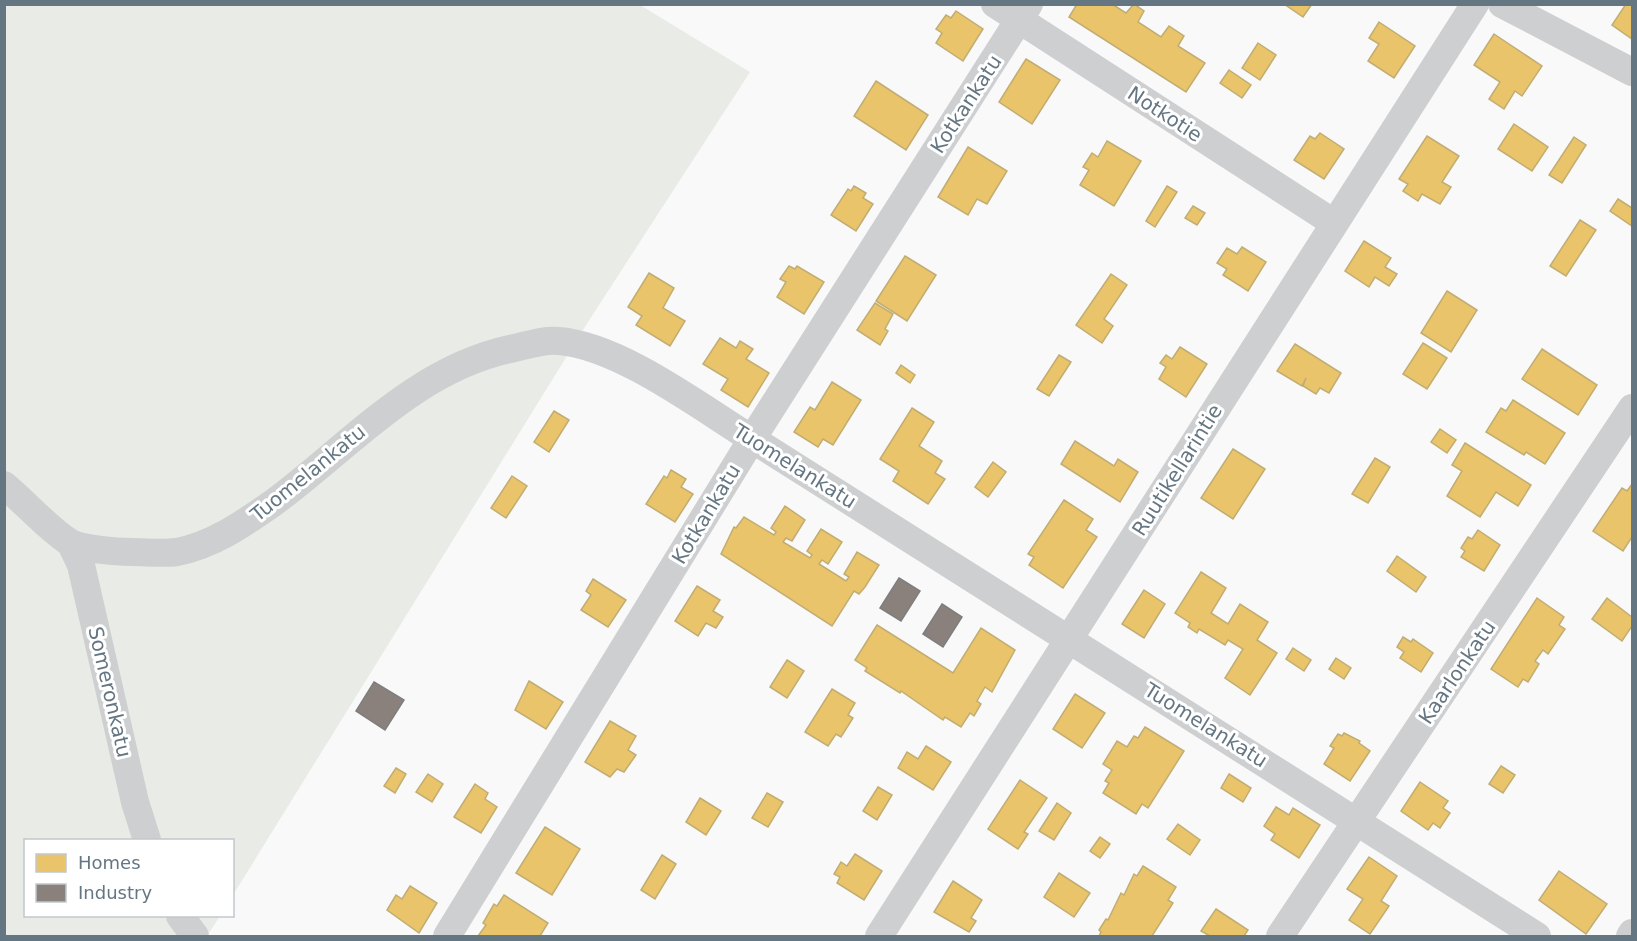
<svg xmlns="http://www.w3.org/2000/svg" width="1637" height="941" font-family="'DejaVu Sans',sans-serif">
	<rect width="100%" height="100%" fill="#f9f9f9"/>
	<polygon fill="#e8ebe6" points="5,5 640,5 750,72 588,322 233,895 232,840 26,840 26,916 220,916 207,936 5,936"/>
	<g fill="#e9c46a" stroke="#c1ad72" stroke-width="1.5">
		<polygon points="1077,4 1112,4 1126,13 1134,4 1144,11 1138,22 1161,37 1169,26 1184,36 1178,46 1205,63 1186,92 1069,17"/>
		<polygon points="1284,4 1312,4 1303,17"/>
		<polygon points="1626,4 1632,4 1632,39 1612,25"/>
		<polygon points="956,11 983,29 963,61 936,43 942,33 936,29 946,15 951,18"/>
		<polygon points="1379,22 1415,46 1394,78 1368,61 1379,44 1369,38"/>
		<polygon points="1494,34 1542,66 1522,96 1515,91 1504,109 1489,99 1500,82 1474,65"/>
		<polygon points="1258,43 1276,55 1260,80 1242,68"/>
		<polygon points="1026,59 1060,80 1032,124 999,102"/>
		<polygon points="1229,70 1251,85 1242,98 1220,83"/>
		<polygon points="876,81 928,115 906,150 854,116"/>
		<polygon points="1514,124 1548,147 1532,171 1498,149"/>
		<polygon points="1320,133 1344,149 1324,179 1294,160 1310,136 1315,139"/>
		<polygon points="1427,136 1459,156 1442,182 1451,187 1440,204 1422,194 1418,201 1403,191 1408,184 1399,179"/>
		<polygon points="1574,137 1586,145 1562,183 1549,175"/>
		<polygon points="1107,141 1141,161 1114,206 1080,185 1089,170 1083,167 1092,153 1098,157"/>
		<polygon points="968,147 1007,171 987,204 977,199 968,215 938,197"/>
		<polygon points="854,186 866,193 863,198 873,204 856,231 831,215 848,189 851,191"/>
		<polygon points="1167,186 1177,192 1155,227 1146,221"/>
		<polygon points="1618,199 1632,208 1632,226 1610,211"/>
		<polygon points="1193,206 1205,213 1197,225 1185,218"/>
		<polygon points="1580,220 1596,230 1566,276 1550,266"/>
		<polygon points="1364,241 1391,258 1385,267 1397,274 1389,286 1375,277 1369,287 1345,271"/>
		<polygon points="1242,247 1266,262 1248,291 1223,275 1227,269 1217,263 1227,248 1237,254"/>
		<polygon points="905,256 936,275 907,321 876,301"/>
		<polygon points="789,266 795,269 797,266 824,282 804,314 777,297 786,282 780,279"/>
		<polygon points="649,273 674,288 663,308 685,321 670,346 636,325 642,316 628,307"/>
		<polygon points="1111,274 1127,285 1104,319 1113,326 1102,343 1076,325"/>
		<polygon points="1447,291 1477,310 1451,352 1421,333"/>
		<polygon points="875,303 893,314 885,329 888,331 880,345 857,330"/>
		<polygon points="720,338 736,348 740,341 753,349 746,359 769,373 748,407 721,390 728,379 703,364"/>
		<polygon points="1423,343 1447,358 1427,389 1403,374"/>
		<polygon points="1295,344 1341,373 1329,393 1320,388 1316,394 1303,386 1306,378 1302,386 1277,371"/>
		<polygon points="1180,347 1207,364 1186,397 1159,379 1166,367 1160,363 1166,355 1172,359"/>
		<polygon points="1542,349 1597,385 1578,415 1522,379"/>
		<polygon points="1059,355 1071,362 1049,396 1037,389"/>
		<polygon points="901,365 915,375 910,383 896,373"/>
		<polygon points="832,382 861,400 833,445 823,439 818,447 794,432 810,407 815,410"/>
		<polygon points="1513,400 1565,433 1545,464 1526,452 1524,455 1486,432 1501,408 1506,411"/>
		<polygon points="912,408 934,422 919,446 942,461 935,473 945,479 928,504 893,481 899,471 880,459"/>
		<polygon points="554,411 569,420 549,452 534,442"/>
		<polygon points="1440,429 1456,440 1447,453 1431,442"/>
		<polygon points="1075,441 1114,466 1118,459 1138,472 1120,502 1061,464"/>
		<polygon points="1465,443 1531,485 1518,506 1496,492 1480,517 1447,496 1462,471 1452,465"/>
		<polygon points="1233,449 1265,469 1233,519 1201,498"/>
		<polygon points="1375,458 1390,467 1368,503 1352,494"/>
		<polygon points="993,462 1006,472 988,497 975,487"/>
		<polygon points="671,470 686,479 681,487 693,494 675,522 646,504 664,476 667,478"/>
		<polygon points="512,476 527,486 506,518 491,508"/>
		<polygon points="1632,484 1632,537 1623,551 1593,531 1622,488 1627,491"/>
		<polygon points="1064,500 1093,519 1086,530 1097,537 1063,588 1029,565 1034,557 1028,554"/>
		<polygon points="785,506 805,520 792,541 786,538 783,542 810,558 812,555 807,551 821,529 842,542 828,564 822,560 819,564 846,581 849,577 844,574 857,552 879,565 865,587 859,594 854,591 832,626 721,554 734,527 736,528 744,517 774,535 776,532 771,528"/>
		<polygon points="1478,530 1500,545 1484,571 1461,557 1465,551 1461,548 1468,537 1472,539"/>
		<polygon points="1397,556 1426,577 1416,592 1387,571"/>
		<polygon points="1201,572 1226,588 1211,613 1228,624 1240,604 1268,622 1257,640 1277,653 1250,695 1225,678 1243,649 1228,640 1225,645 1199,629 1197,633 1188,627 1190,623 1175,613"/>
		<polygon points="593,579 626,600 608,627 581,610 591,595 586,591"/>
		<polygon points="697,586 720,600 713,611 723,617 716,628 706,623 698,636 675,621"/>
		<polygon points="1144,590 1165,604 1144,638 1122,624"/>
		<polygon points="1537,598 1564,617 1559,625 1565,629 1548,654 1543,650 1535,661 1539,664 1528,682 1523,679 1518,687 1491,669"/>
		<polygon points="1607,598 1632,617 1632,626 1622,641 1592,619"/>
		<polygon points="877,625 953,673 981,628 1015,650 992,692 985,687 977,701 981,704 974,716 970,713 961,727 945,717 943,720 901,691 900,693 865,671 867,668 855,660"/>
		<polygon points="1403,637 1411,642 1413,639 1433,653 1421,672 1400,658 1404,652 1397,647"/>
		<polygon points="1293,648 1311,660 1304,671 1286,659"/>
		<polygon points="1336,658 1351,668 1344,679 1329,669"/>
		<polygon points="787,660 804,671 787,698 770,687"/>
		<polygon points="529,681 563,702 546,729 515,710"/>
		<polygon points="832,689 855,703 848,715 853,718 841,737 836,734 828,746 805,732"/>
		<polygon points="1075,694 1105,713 1082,748 1053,729"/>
		<polygon points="610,721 636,736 628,750 636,755 624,772 617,769 610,777 585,762"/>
		<polygon points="1145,727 1184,751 1148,808 1142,804 1136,814 1103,793 1109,783 1105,781 1112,770 1103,764 1117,741 1127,747 1134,736 1138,738"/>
		<polygon points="1344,733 1360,741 1359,743 1370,751 1350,781 1324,764 1334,748 1330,746 1338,734 1342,736"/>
		<polygon points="926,746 951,762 933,790 898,768 907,752 918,759"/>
		<polygon points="1501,766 1515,775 1503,793 1489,784"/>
		<polygon points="396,768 406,774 395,793 384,786"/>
		<polygon points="428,774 443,784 432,802 416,792"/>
		<polygon points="1229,774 1251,788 1243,802 1221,788"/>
		<polygon points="1020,780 1047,798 1024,832 1028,834 1018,849 988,829"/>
		<polygon points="1420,782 1448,801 1443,808 1450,813 1440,828 1433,823 1428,830 1401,811"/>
		<polygon points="475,784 488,793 485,799 497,807 481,833 454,817"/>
		<polygon points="878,787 892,795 877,820 863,811"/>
		<polygon points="767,793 783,802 768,827 752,818"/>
		<polygon points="700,798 721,811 706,835 686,822"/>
		<polygon points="1057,803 1071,813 1054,840 1039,831"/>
		<polygon points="1276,807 1289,815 1293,808 1320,825 1299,858 1271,840 1275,834 1264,826"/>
		<polygon points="1178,824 1200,840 1190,855 1167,839"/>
		<polygon points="545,827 580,849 552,895 516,873"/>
		<polygon points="1100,837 1110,844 1100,858 1090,851"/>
		<polygon points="855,854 882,871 864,900 837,883 840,877 834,874 841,862 847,866"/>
		<polygon points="662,855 676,864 655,899 641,890"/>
		<polygon points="1369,857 1397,876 1381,901 1389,906 1370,934 1349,920 1363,899 1347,889"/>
		<polygon points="1143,866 1176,887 1168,900 1173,903 1152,936 1099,936 1101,932 1099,930 1106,919 1108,920 1121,893 1124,895 1134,874 1137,876"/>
		<polygon points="1559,871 1607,904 1586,934 1539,900"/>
		<polygon points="1059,873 1090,893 1074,917 1044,897"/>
		<polygon points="953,881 982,900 971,918 976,921 969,932 934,912"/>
		<polygon points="410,886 437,903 419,933 387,910 396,895 402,899"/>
		<polygon points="504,895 548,923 540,936 478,936 486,925 483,923 494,904 497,906"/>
		<polygon points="1216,909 1248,930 1244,936 1210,936 1201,931"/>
	</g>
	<g fill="#8a817c" stroke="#7f7e7e" stroke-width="1.5">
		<polygon points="899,578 920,591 901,621 880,608"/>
		<polygon points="942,604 962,617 943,647 923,634"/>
		<polygon points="374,682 404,700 385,730 356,711"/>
	</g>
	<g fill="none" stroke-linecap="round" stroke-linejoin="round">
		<g stroke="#cecfd0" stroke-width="28">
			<polyline points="995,4 1334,223"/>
			<polyline points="1502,4 1632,72"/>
			<path d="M4,485c22,18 42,42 65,57 11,7 49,10 62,10 15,0 31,2 46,0 36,-7 66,-28 96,-49 76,-56 141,-133 237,-154 15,-3 34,-10 49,-8 61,5 141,66 193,98l785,497"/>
			<polyline points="71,544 81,565 135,802 147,840"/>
			<polyline points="180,916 195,936"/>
			<polyline points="447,936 752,439 1029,4"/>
			<polyline points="879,936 1475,4"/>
			<polyline points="1280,936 1632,408"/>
			<polyline points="1630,936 1632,933"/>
		</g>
	</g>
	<g text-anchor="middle" stroke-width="6" stroke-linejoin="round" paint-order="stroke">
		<g font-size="20" fill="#657683" stroke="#fff">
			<text transform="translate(966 104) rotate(-57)" y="7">Kotkankatu</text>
			<text transform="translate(1165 114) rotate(33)" y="7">Notkotie</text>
			<text transform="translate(795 466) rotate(32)" y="7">Tuomelankatu</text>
			<text transform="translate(1177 470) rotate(-58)" y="7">Ruutikellarintie</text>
			<text transform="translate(308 473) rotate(-39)" y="7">Tuomelankatu</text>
			<text transform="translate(706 514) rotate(-59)" y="7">Kotkankatu</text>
			<text transform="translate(1457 672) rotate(-56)" y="7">Kaarlonkatu</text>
			<text transform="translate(110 692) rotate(77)" y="7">Someronkatu</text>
			<text transform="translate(1206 725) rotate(32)" y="7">Tuomelankatu</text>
		</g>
	</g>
	<rect width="1637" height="941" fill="none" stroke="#657683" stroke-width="12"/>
	<rect x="24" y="839" width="210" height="78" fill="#ffffff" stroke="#c1c8cd" stroke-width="1.5"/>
	<rect x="36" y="854" width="30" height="18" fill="#e9c46a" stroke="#c1c8cd" stroke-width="1.5"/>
	<text x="78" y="869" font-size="18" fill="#657683">Homes</text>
	<rect x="36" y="884" width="30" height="18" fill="#8a817c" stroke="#c1c8cd" stroke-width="1.5"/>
	<text x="78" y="899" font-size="18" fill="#657683">Industry</text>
</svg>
